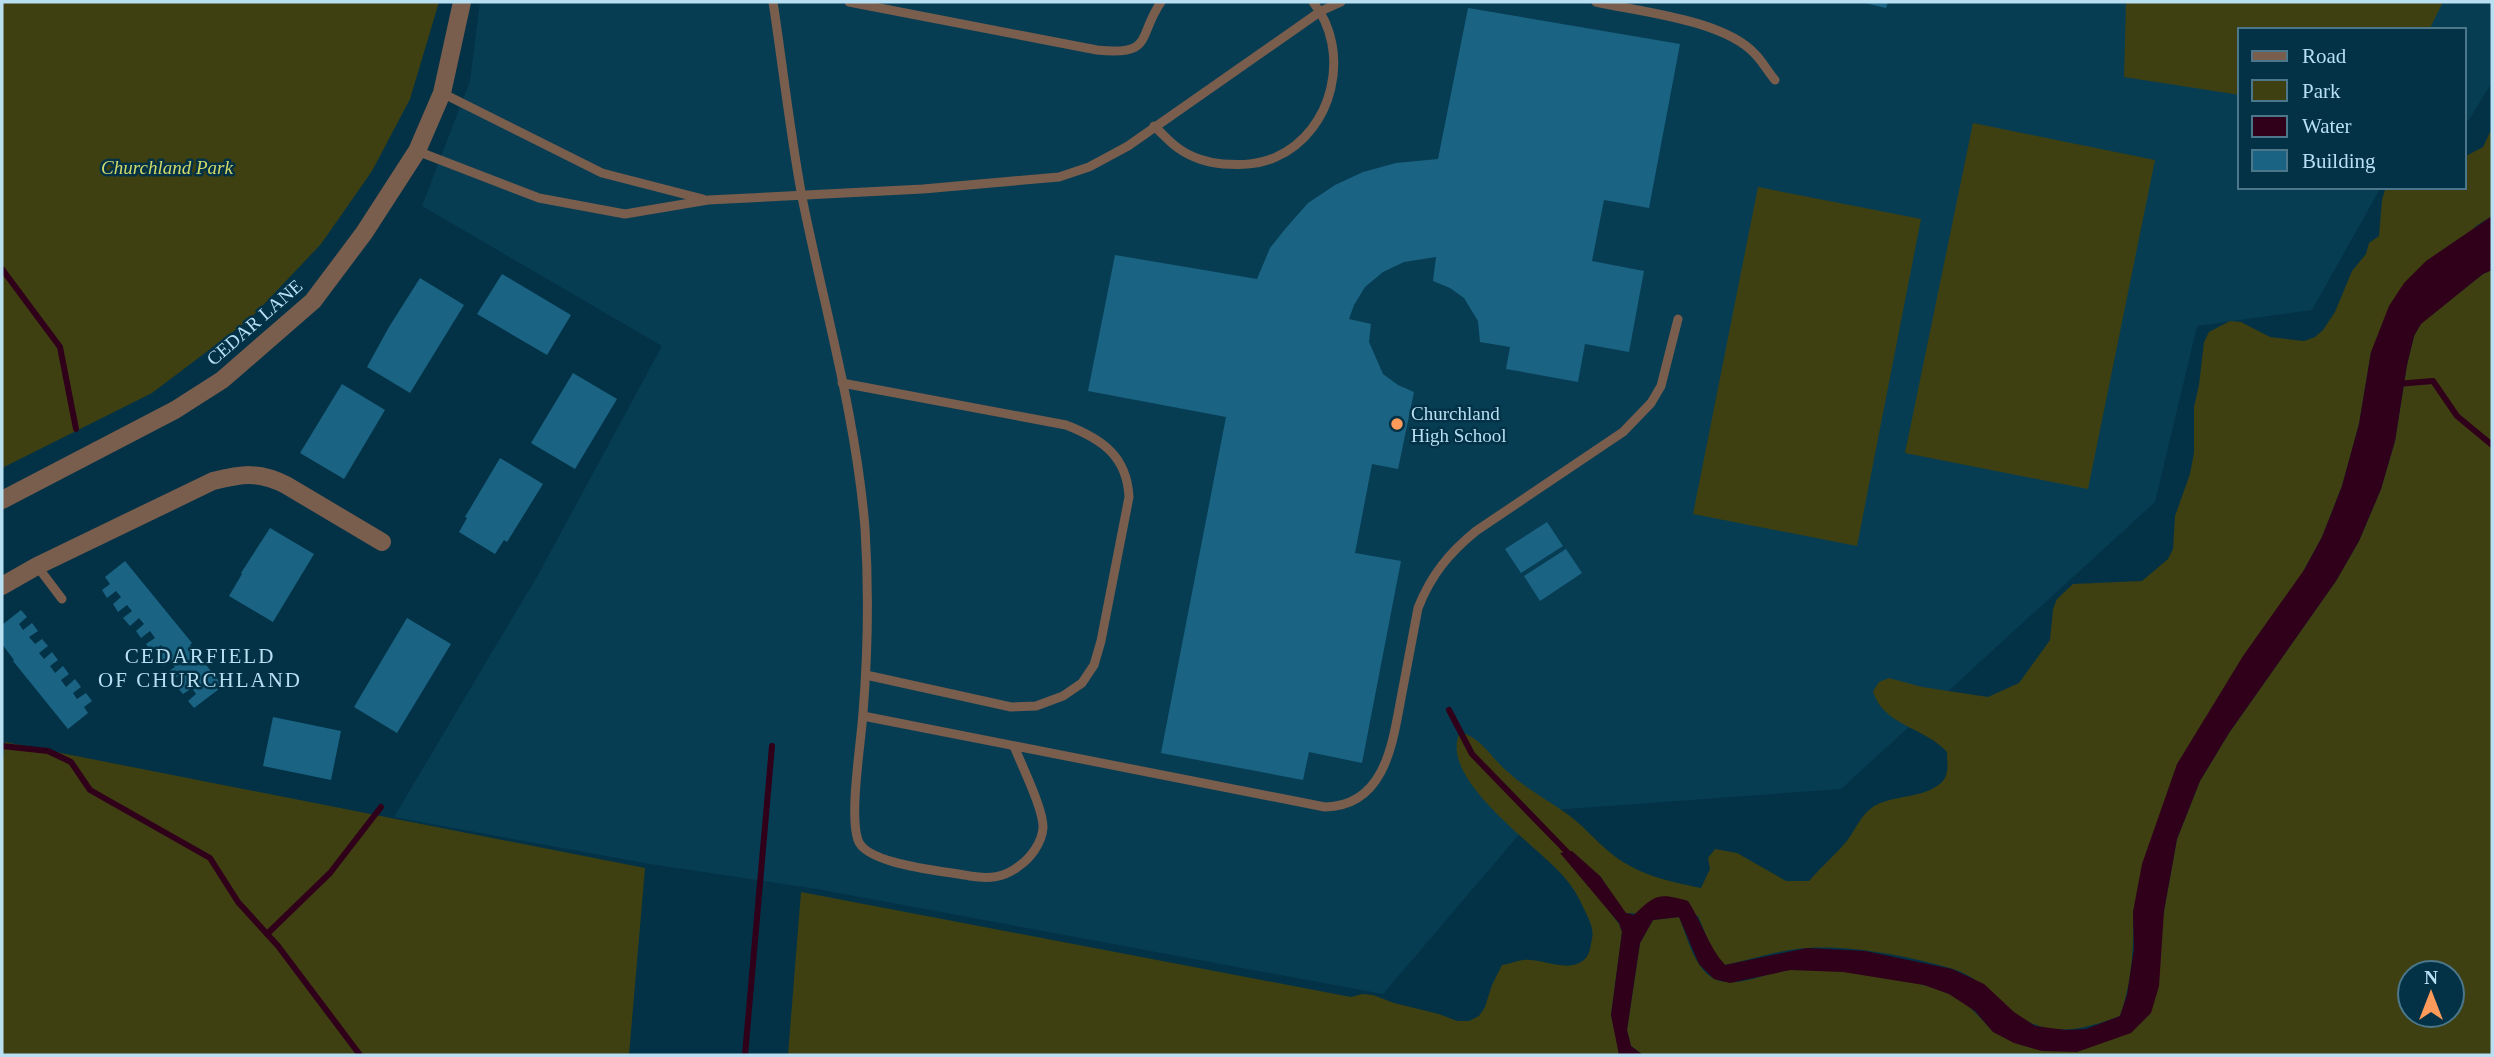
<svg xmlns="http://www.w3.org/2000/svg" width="2494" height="1057" font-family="Georgia,serif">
	<rect width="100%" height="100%" fill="#033246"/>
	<polygon fill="#073d53" points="480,2 2492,2 2492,82 2469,120 2464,122 2464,30 2240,30 2240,187 2381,187 2312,310 2197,326 2155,502 1841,789 1539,811 1383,994 817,889 650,864 394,817 538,575 662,346 422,206 470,81"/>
	<g fill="#3e4012" fill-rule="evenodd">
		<polygon points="2,2 439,2 410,99 372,171 321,244 250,319 152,393 2,468"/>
		<polygon points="2126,2 2443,2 2429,30 2240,30 2240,95 2124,77"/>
		<polygon points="1973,123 2155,160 2088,489 1905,453"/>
		<path d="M2492,128v88l-16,10 -105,126 -12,72 -17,62 -20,51 -18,33 -171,342c1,36 -1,70 -13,104 -37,14 -71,23 -106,-3 -23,-18 -34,-36 -64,-45 -43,-12 -98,-23 -142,-20 -27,1 -57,12 -83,17l-12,-13 -15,-36 -73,-3 -25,-37 -8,13 27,35 3,8 -11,83 9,40h-832l13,-163 550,105 11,-3 11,1 21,8 45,11 18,7h12l10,-5 6,-9 7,-22 10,-20c7,-1 14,-4 21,-5 18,-2 42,12 58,2 9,-5 9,-14 11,-23 2,-10 -2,-17 -6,-26 -6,-13 -12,-25 -22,-36 -27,-32 -127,-98 -104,-145 22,6 32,27 49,41 20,18 45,30 66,47 11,9 21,21 32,30 27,24 60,31 94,38l9,-19 -2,-11 7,-9 22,4 49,28h23c12,-14 26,-26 38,-40 10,-14 15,-29 31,-37 20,-9 46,-6 63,-21 9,-8 6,-20 6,-31 -21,-24 -65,-27 -74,-61l6,-9 10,-4 33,9 66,10 31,-14 31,-43 3,-31 4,-10 16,-15 69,-3 26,-22 5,-10 2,-33 15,-42 4,-21v-46l5,-22 5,-43 5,-10 21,-11 11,1 29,15 34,4 11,-4 8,-7 12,-18 17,-41 14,-17 3,-11 10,-7 3,-36 4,-13h78v-30l19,-10z"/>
		<polygon points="1758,187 1921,219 1857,546 1693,514"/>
		<path d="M2492,270v785h-849l-12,-9 -4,-16 13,-87 13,-23 26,-3c8,19 16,55 38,63 23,8 50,-8 74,-10 36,-3 126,8 158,24 19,9 31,23 44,38l138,1 33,-122 13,-72 23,-58 29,-48 107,-152 23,-40 22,-52 14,-48 12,-76 7,-29 7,-13 62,-49zM2410,973h42v42h-42z"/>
		<polygon points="5,742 645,868 629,1055 2,1055 2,767"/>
	</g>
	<path fill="#30001a" d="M2492,216v54l-9,4 -62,50 -7,12 -7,29 -12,76 -14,48 -22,52 -23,40 -107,152 -29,48 -23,58 -13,72 -5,75 -8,27 -20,20 -54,19 -35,-1 -28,-8 -21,-11 -18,-21 -26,-17 -25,-9 -81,-13 -53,-2 -60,13 -16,-4 -15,-15 -20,-47 -26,3 -13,23 -13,87 4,16 12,9h-24l-8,-40 11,-83 -3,-9 -59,-70 12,-2 28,25 26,37 8,2c22,-21 25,-22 54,-14 14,21 20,45 37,64l82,-17 58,3 87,18 32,15 30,28 21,14 31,4 20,-1 34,-13 7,-21 7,-46 -1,-37 9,-48 35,-100 66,-108 61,-86 18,-33 20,-51 17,-62 12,-72 18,-46 15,-23 22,-22z"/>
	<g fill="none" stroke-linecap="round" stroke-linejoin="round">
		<g stroke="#30001a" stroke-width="6">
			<polyline points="2,269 60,347 76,429"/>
			<polyline points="2397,384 2433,381 2457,416 2492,445"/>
			<polyline points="1449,710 1472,754 1570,855"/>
			<polyline points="2,746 48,751 71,762 90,790 210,858 238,902 278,946 360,1055"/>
			<polyline points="267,934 330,873 381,807"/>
			<polyline points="745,1055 772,746"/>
		</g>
	</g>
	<g fill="#1a6383">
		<polygon points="1860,2 1888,2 1886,8"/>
		<polygon points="1468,8 1680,44 1649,208 1604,200 1592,261 1644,271 1629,352 1585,344 1578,382 1506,369 1510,347 1480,342 1478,321 1464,298 1450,288 1433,281 1436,257 1404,262 1383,272 1365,287 1354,305 1349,319 1371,324 1369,342 1383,374 1398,385 1414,392 1398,469 1372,464 1355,553 1401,561 1362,763 1309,752 1303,780 1161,753 1226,417 1088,391 1115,255 1257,279 1270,248 1286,228 1308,203 1335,185 1363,172 1396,163 1438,159"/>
		<polygon points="502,274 571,315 547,355 477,314"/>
		<polygon points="420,278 464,305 410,393 367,367 389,327"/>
		<polygon points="573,373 617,399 575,469 531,443"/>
		<polygon points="342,384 385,410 344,479 300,453"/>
		<polygon points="500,458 543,484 507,542 504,540 495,554 459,532 467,518 465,517"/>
		<polygon points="1547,522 1563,546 1521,573 1505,549"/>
		<polygon points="270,528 314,554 273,622 229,596 242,574 241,573"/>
		<polygon points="1566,549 1582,573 1540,601 1524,576"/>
		<polygon points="125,561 192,643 190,645 223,686 194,708 188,701 196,694 192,688 183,694 177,687 185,680 181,674 172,680 166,673 175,667 170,661 163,666 157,658 165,651 161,645 152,652 146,644 155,638 150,631 141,638 136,631 144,624 139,618 130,626 123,618 132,611 127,605 118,612 113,604 121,597 116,591 107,598 102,590 110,584 105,577"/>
		<polygon points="21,610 27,617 19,624 23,630 32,623 38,631 29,637 35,644 42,639 48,646 39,653 44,659 52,652 58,660 50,666 55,673 63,666 69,674 61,680 66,687 75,679 81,687 73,693 77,699 86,693 92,701 84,707 88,713 68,729 13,661 14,660 2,644 2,625"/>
		<polygon points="407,618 451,644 397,733 354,707"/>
		<polygon points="273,717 341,731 331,780 263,766"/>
	</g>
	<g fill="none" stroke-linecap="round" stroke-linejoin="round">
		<g stroke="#795d4d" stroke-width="9">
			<path d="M773,2c10,65 17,131 29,195 22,110 54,219 63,331 4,62 3,123 -2,185 -2,30 -14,102 -5,127 8,25 88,31 112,36 19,3 34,2 49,-10 12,-8 23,-24 24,-38 1,-18 -22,-64 -29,-82"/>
			<path d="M849,2l248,48c57,6 40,-13 64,-48"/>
			<path d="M1596,2c45,10 128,18 159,52 8,8 13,18 20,26"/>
			<polyline points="442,93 602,173 703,199"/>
			<path d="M1154,126c8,7 15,16 24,22 12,9 30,15 45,16 18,1 36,1 53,-7 58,-26 76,-106 37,-155"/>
			<polyline points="417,151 539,198 625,214 708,200 923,189 1059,177 1089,167 1128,146 1321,11 1341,2"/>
			<path d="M842,383l224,42c36,14 61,31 63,72l-28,144 -7,24 -12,18 -19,13 -27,10 -25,1 -145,-32"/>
			<polyline points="37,566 62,599"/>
			<path d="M863,716l462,91c62,-1 68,-68 77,-114 5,-28 11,-57 16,-85 13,-33 31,-55 58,-77l147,-99 28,-29 10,-17 17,-67"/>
		</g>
		<g stroke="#795d4d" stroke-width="18">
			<polyline points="2,500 175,410 222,380 313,301 364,233 417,151 442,93 462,2"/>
			<path d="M2,586l35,-20 176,-85c29,-7 45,-10 73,4l96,57"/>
		</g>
	</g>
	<circle fill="#ff9b5a" stroke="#033246" stroke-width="2.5" cx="1397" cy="424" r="7"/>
	<g text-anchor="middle" stroke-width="5" stroke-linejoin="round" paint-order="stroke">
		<g font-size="19" font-style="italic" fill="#d2d968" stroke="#033246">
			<text x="167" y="174">Churchland Park</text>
		</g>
		<g font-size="19" fill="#b9dff3" stroke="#033246">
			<text transform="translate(254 322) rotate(-41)" y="7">CEDAR LANE</text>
		</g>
		<g font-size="19" fill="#b9dff3" stroke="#033246" text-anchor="start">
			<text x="1411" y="420">Churchland<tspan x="1411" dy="22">High School</tspan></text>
		</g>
		<g font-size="21" letter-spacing="2" fill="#b9dff3" stroke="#033246">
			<text x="200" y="663">CEDARFIELD<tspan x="200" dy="24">OF CHURCHLAND</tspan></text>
		</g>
	</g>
	<rect width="2494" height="1057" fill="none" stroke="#b9dff3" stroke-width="7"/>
	<rect x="2238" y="28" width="228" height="161" fill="#033246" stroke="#4c778b" stroke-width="2"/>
	<rect x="2252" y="51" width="35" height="10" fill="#795d4d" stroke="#4c778b" stroke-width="2"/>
	<text x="2302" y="63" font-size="21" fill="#b9dff3">Road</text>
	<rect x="2252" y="80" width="35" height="21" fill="#3e4012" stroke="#4c778b" stroke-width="2"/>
	<text x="2302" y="98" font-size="21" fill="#b9dff3">Park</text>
	<rect x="2252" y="116" width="35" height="21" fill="#30001a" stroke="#4c778b" stroke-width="2"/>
	<text x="2302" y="133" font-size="21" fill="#b9dff3">Water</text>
	<rect x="2252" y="150" width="35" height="21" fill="#1a6383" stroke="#4c778b" stroke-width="2"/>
	<text x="2302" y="168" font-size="21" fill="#b9dff3">Building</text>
	<g transform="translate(2431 994)"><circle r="33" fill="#033246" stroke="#4c778b" stroke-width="2"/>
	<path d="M0-5L12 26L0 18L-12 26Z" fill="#ff9b5a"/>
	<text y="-10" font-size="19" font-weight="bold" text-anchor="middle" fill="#b9dff3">N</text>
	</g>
</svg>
